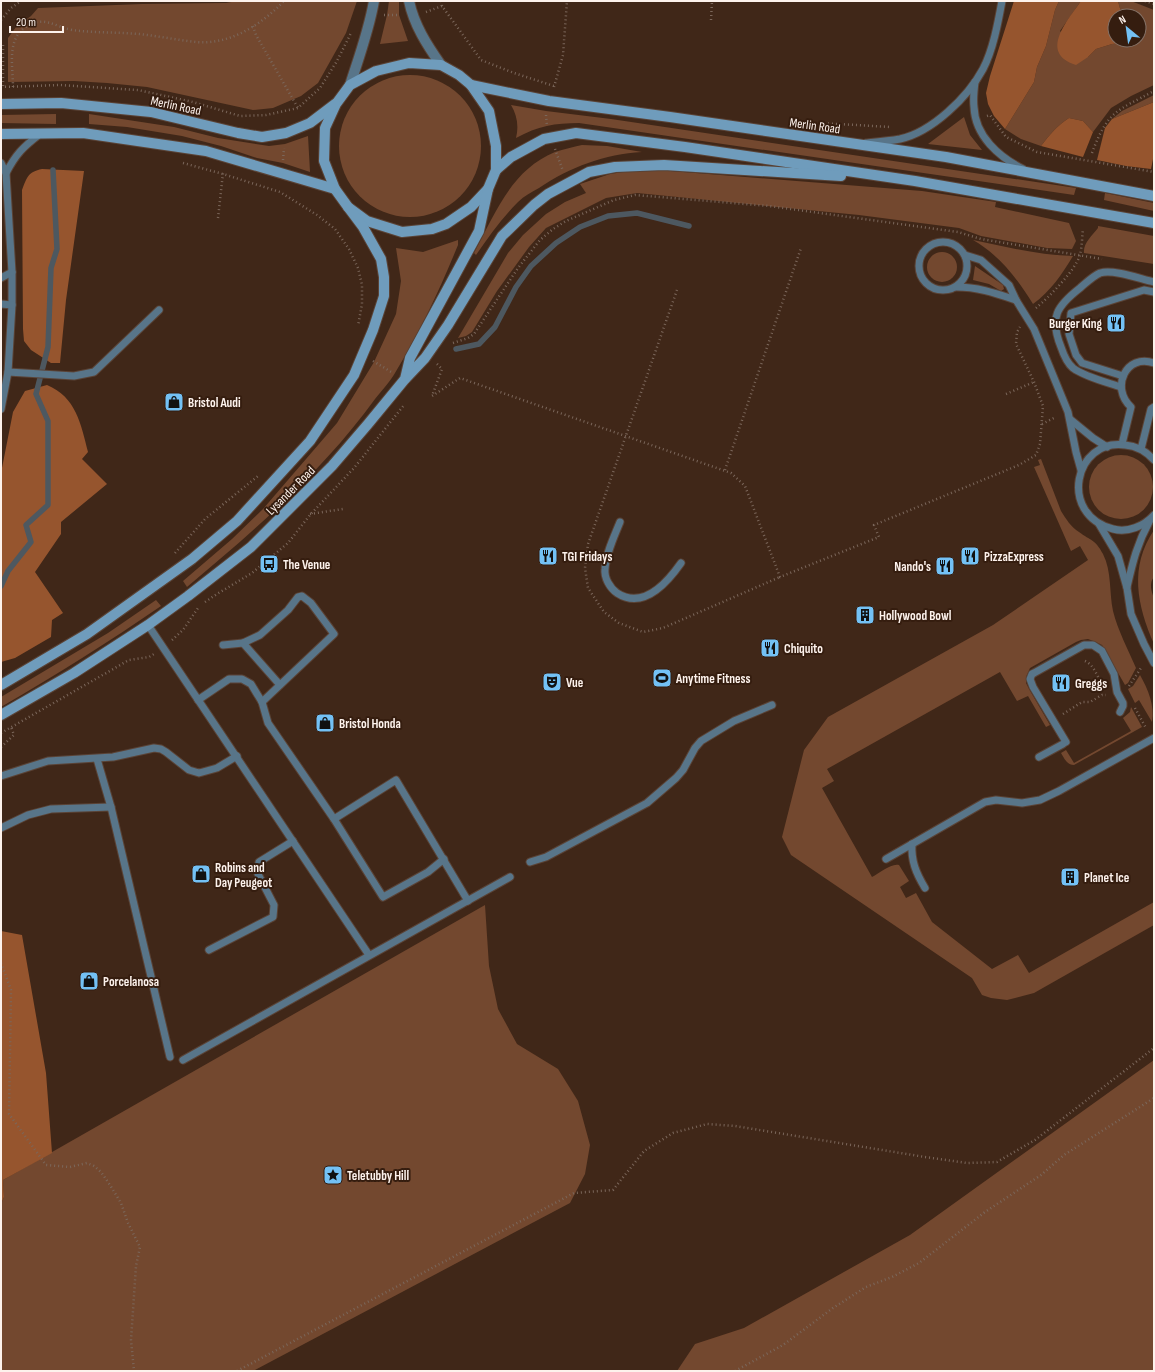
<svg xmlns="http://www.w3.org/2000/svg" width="1155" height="1372" font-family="'Sofia Sans Condensed',sans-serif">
	<rect width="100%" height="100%" fill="#402718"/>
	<g fill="#73482f">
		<polygon points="237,1 357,1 346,33 318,83 301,96 273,108 253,110 147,87 107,83 74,81 8,82 8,38 16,27 31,16 38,8 142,4 226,3"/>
		<polygon points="389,1 399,1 399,15 408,41 380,44 387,15"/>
		<path d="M1059,1h22l-21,30 28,26 8,-8 16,-5 11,-1 6,-3h10v-24h-17l-4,-15h13l23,9v75l-23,11 -20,12 -18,24 -10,-11 -14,-3c-11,7 -20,17 -28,28l-20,-7 -16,-10 29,-47 3,-15 9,-21 9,-36z"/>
		<circle cx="410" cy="146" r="71"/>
		<polygon points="1154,95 1154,102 1112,119 1122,111"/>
		<path d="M511,105l35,6 65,8 465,69 -2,7 -495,-72c-24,0 -41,3 -63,15 3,-12 1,-23 -5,-33z"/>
		<polygon points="56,114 56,124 1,123 1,115"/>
		<polygon points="89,114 174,127 218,138 269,146 285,144 308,136 310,172 283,163 257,158 221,146 182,136 127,127 89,124"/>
		<polygon points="964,117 970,135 982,150 928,144"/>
		<path d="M582,145l25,1 35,6c-37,2 -72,15 -103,36 -7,4 -15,8 -21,14 -16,16 -29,34 -42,53l-2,-2c21,-39 37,-83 81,-101 9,-3 18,-5 27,-7z"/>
		<polygon points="635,170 671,171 922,191 996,202 995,207 1069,223 1076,241 1072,249 1047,248 981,236 959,228 859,215 637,193 606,198 546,228 529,247 497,291 472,332 466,336 458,338 508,253 523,235 546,214 565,202 586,193 580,184 610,174"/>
		<polygon points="1105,193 1154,203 1154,211 1104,200"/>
		<path d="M1098,226l56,10v28l-70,-11c-1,-10 8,-17 14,-25z"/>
		<path d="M458,240v5c-18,44 -38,87 -63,128 -5,9 -13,17 -20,26 -52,72 -120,131 -188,188l-4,-6 49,-42 31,-30 74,-86 37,-61 22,-48 5,-33 -5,-33 27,4z"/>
		<path d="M973,240c33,7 66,15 100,16 -11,18 -22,35 -40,48 -16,-26 -34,-49 -60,-64z"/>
		<circle cx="942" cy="267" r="15"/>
		<polygon points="975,266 1003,285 1004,289 1001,291 989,284 973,280"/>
		<circle cx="1121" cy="487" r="32"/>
		<path d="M1041,459l20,52c5,8 10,16 18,21 12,9 16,7 24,22 9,18 6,38 10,57 5,20 15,38 23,57l-8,15 -3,2 -23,-40 -6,-3 -8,-3 -7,1 -5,2 -46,26 -4,9v6l3,6 21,36 -4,2 -18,-31 -11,5 -17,-29 -173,97 7,12 -12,7 50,89c8,-4 19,-14 27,-12l10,16 -9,6 6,11 10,-5 16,29 60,47 26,-14 11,18 125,-71v23l-120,68 -27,7 -16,-2 -9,-3 -10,-17 -181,-123 -9,-18 22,-87 24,-33 165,-92 95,-65 -8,-14 -9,5 -37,-84 6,-2 -2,-5z"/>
		<path d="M1154,530v47c-5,6 -3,14 0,21v46c-17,-39 -25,-77 0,-114z"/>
		<path d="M156,600l5,6c-52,36 -105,69 -160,101v-10l107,-64z"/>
		<path d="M1140,675c8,14 15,31 12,47l-13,-22 -4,3 -7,-14 5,-3z"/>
		<path d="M1131,707l11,20 -68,38c-7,0 -10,-7 -13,-12l5,-3 8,13 57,-32 -8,-13 7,-6z"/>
		<polygon points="485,905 489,966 498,1009 517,1044 558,1069 578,1101 590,1145 585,1174 570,1203 253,1371 1,1371 1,1204 4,1197 3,1180"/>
		<polygon points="1154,1060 1154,1371 677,1371 695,1344 744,1328 910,1235"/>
	</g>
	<g fill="#96552e">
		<polygon points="1014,1 1059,1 1055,10 1046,46 1037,67 1034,82 1005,129 994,116 988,104 986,93 990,76"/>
		<path d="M1081,1h37l4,15h-7v24h14l-7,3 -10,1 -16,5 -8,8 -12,8c-38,-12 -8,-45 5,-64z"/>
		<polygon points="1154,102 1154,154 1151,169 1126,166 1097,160 1105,128 1112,119"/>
		<path d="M1069,118l14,3 10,11 -10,25 -42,-11c8,-11 17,-21 28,-28z"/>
		<path d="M42,169l42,2 -18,129 -6,63h-9l-20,-13 -7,-9 -1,-12 -1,-139c5,-13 6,-18 20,-21z"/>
		<path d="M47,385c29,12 34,39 41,67l-6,7 25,25 -46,38v12l-26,38 28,41 -11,7 -1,17 -36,21 -14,4v-189l12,-61 12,-21z"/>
		<polygon points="1,931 22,935 46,1073 52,1153 3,1180 4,1197 1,1204"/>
	</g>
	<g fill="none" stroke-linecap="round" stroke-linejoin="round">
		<g stroke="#4d5860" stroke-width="5.5">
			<polyline points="456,349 479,344 495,327 516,287 531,266 556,243 580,227 608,216 637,213 689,226"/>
			<polyline points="1,586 8,571 31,542 26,525 48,505 48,421 36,394 48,347 51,268 57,249 53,170"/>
		</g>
		<defs>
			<g id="lane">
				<path d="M975,82c-1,8 -2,17 -1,25 1,29 25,50 49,62"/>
				<path d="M866,143c11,-1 23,-2 34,-4 32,-7 68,-42 83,-70 10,-19 15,-46 19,-68"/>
				<polyline points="1,163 6,173 12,272 12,305 8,372 1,409"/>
				<path d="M6,173c10,-19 17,-26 34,-39"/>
				<circle cx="943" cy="266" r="24"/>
				<polyline points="965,255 981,260 1009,285 1016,300 1034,329 1068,412 1076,452 1081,470"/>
				<polyline points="1,278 12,272"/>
				<path d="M956,287c22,0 39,6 60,13"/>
				<polyline points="1,304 12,305"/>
				<polyline points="8,372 74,376 94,372 159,310"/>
				<polyline points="1123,376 1082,363 1076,355 1069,334 1071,313 1144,290 1154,292"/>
				<path d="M1121,387c-15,-5 -36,-10 -48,-19 -6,-5 -10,-15 -12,-21 -12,-30 -4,-41 19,-59 6,-5 13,-12 20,-15 14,-4 40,6 54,9"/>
				<polyline points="1071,420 1093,438 1107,447"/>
				<path d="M1122,444l9,-37c-21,-19 -5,-54 23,-44"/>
				<polyline points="1141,449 1151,409 1154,407"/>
				<path d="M1154,460c-8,-9 -17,-14 -29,-15 -51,-7 -67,70 -12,84 15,4 31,-3 41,-14"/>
				<path d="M620,522c-6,15 -14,31 -15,47 -1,9 5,19 12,24 26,17 50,-10 64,-30"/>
				<polyline points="1099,524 1118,556 1127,588 1131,614 1144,644 1154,663"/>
				<path d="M1127,587c6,-26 10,-43 23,-67"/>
				<polyline points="148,625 369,955"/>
				<polyline points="223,645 243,643"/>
				<polyline points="198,700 229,679 242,679 251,684 262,702 268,723 334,819 383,897 428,872 444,859"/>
				<polyline points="262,702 334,634 311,603 302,596 298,597 288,610 260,635 243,643 280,685"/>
				<polyline points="1066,742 1033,687 1030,679 1032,674 1034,673 1084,645 1093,645 1102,651 1114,674 1117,692 1123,703 1123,706 1120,712"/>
				<polyline points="1039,757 1063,744"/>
				<polyline points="97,759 111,807 170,1057"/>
				<polyline points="1,776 48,761 113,757 154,748 161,749 166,752 189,770 199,773 217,768 237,756"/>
				<polyline points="334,819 396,780 468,901"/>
				<polyline points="1,828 28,815 51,809 111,807"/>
				<path d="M912,844c-1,17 4,29 13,44"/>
				<polyline points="886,859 985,802 996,800 1022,803 1040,800 1059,791 1154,738"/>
				<polyline points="530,862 546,857 647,803 676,778 683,770 695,748 701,741 734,721 772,705"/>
				<polyline points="209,950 273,917 274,905 258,874 259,862 293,841"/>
				<polyline points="183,1060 510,877"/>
			</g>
			<g id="street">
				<path d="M409,1c5,24 18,44 32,64"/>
				<path d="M350,85c9,-28 19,-55 24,-84"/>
			</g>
			<g id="secondary">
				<polygon points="409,63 441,65 459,75 471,85 489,111 496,146 496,170 488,189 471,207 446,224 432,229 402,232 367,221 348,207 335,189 324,161 325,128 336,104 350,85 376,71"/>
				<polyline points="471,85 549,101 670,117 946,157 1154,196"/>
				<polyline points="1,104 61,103 151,112 238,133 262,137 286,133 310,123 335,104"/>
				<polyline points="1,134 83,133 206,151 335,189"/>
				<polyline points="496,170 511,157 544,139 576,133 685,147 915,181 1154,223"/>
				<polyline points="406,378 425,358 448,325 502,236 534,205 548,194 589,172 615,167 664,165 841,176"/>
				<polyline points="1,685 87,634 192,559 237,521 310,441 354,375 373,330 384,296 384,277 381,259 363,227 348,207"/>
				<polyline points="1,715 74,673 148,625 188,596 251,547 332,466 368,424 405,379 410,358 479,231 488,189"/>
			</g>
		</defs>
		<use href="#lane" stroke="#5a4336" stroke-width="9"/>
		<use href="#street" stroke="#5a4336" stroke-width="12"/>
		<use href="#secondary" stroke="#5a4336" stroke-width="12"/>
		<g stroke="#7b675b" stroke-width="2.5" stroke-dasharray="1 3" stroke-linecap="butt">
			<polyline points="441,1 442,6 481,60 514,73 554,86"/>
			<polyline points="1145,1 1154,4"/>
			<polyline points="426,12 442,6"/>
			<polyline points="384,15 399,15"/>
			<polyline points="1,20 11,8 21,1"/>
			<polyline points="711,20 712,1"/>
			<polyline points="253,26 256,35 298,108"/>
			<polyline points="1,43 3,43 3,87"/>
			<polyline points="1,87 60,85 138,90 193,102 240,116 266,115 298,108 320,88 337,61 351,33"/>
			<path d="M13,87c0,-19 -6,-45 10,-58 19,-15 30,-3 49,1 22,3 44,2 67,4 19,2 38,6 57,8 34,3 65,-17 88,-41"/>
			<polyline points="554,87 563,55 567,1"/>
			<polyline points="546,115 547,126"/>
			<polyline points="987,116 990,115 1006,137 1037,152 1154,172"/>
			<polyline points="820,123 891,127"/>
			<polyline points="555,149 563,171"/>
			<path d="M1092,153c16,-43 25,-42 62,-62"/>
			<polyline points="283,160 284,148"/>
			<polyline points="183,163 223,174 280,192 317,215 335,229 349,249 358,268 362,285 362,304 358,326"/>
			<polyline points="218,218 223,173"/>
			<polyline points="677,290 588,544 585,568 588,588 604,612 619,623 643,632 663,628 780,577"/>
			<path d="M1036,308c13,-11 39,-37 44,-53 2,-8 2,-18 3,-26"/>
			<polyline points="453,343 468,338 474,334 518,268 540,240 553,229 566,221 614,200 635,195 769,206 958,232 981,239 1102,259"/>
			<polyline points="373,361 393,373"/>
			<polyline points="437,364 442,369 432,396 460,378 731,473 745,486 780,577 879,537 874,525 1019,465 1036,455 1040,444 1043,406 1034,382 1016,344 1017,332 1020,327"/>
			<polyline points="1006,394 1034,382"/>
			<polyline points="1042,424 1056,417"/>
			<polyline points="725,470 801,248"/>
			<polyline points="310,514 343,509"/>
			<polyline points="175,553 205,519 258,476"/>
			<polyline points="205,602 217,594 252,573 288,543 310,515 354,468 404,405"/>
			<polyline points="172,640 183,630 198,608"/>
			<path d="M1085,661c9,4 13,16 17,25"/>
			<polyline points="1129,686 1141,668"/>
			<polyline points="1135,708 1146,728"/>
			<polyline points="1063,714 1082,702 1090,702 1102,695 1106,695"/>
			<polyline points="1,733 129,660 149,657 154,654"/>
			<polyline points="1,747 14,735 11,727"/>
			<polyline points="1,963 11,990 9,1114 46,1165 70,1167 87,1163 94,1166 101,1172 110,1185 121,1203 128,1223 140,1247 136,1266 131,1340 134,1371"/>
			<polyline points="237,1371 574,1193 613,1190 644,1151 673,1133 707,1124 735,1126 925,1157 967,1163 997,1162 1035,1140 1154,1048"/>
			<polyline points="735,1371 783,1345 833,1308 866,1287 892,1277 919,1263 985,1212 1041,1175 1064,1155 1154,1098"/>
		</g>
		<use href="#lane" stroke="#587589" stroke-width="7"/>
		<use href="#street" stroke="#587589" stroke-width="10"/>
		<use href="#secondary" stroke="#6f9cbc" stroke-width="10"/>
	</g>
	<defs>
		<symbol id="restaurant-square" viewBox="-11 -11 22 22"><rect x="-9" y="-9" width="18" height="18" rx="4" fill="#73c1f5" stroke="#351d0f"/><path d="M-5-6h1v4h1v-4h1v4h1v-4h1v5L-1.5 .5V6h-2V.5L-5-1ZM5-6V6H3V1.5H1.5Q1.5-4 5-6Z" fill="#111"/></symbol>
		<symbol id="shop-square" viewBox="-11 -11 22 22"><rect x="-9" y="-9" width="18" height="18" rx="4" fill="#73c1f5" stroke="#351d0f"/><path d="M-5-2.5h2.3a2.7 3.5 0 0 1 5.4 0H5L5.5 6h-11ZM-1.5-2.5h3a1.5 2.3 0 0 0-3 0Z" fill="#111"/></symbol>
		<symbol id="bus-square" viewBox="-11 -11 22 22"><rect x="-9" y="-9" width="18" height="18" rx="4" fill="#73c1f5" stroke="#351d0f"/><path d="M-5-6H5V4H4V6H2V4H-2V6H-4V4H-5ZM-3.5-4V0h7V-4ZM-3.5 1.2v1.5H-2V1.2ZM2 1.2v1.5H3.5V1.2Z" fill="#111"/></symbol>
		<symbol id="building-square" viewBox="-11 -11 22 22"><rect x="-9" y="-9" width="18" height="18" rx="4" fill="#73c1f5" stroke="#351d0f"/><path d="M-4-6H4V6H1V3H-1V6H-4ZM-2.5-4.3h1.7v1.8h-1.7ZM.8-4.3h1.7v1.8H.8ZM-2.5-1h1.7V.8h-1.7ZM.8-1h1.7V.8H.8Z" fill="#111"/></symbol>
		<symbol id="stadium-square" viewBox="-11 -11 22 22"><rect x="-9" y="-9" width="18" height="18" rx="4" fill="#73c1f5" stroke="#351d0f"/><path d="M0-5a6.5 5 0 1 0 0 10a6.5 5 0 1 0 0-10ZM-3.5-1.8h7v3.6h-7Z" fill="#111"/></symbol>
		<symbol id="theatre-square" viewBox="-11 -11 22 22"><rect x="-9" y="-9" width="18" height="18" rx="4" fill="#73c1f5" stroke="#351d0f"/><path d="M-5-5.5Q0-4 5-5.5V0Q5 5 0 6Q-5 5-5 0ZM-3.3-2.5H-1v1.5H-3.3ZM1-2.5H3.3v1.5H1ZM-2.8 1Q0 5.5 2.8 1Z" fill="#111"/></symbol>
		<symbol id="sight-square" viewBox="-11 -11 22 22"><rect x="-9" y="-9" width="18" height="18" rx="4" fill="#73c1f5" stroke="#351d0f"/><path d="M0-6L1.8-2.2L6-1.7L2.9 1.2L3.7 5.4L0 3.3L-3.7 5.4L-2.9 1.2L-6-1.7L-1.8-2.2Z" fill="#111"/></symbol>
	</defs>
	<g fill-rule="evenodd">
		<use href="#restaurant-square" x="1105" y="312" width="22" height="22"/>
		<use href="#shop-square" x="163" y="391" width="22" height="22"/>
		<use href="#restaurant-square" x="537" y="545" width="22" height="22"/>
		<use href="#restaurant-square" x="959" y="545" width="22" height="22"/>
		<use href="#bus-square" x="258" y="553" width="22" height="22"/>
		<use href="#restaurant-square" x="934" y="555" width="22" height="22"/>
		<use href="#building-square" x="854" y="604" width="22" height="22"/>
		<use href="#restaurant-square" x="759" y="637" width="22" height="22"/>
		<use href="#stadium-square" x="651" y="667" width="22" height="22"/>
		<use href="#theatre-square" x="541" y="671" width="22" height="22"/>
		<use href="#restaurant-square" x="1050" y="672" width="22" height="22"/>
		<use href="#shop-square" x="314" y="712" width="22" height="22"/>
		<use href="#shop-square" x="190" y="863" width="22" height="22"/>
		<use href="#building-square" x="1059" y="866" width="22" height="22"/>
		<use href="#shop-square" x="78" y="970" width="22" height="22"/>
		<use href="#sight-square" x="322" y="1164" width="22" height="22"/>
	</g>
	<g text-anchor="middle" stroke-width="4" stroke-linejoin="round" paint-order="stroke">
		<g font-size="13" fill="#fdf2ec" stroke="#351d0f">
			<text transform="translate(176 105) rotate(12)" y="5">Merlin Road</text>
			<text transform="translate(815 125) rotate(8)" y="5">Merlin Road</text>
			<text transform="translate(290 490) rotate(-45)" y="5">Lysander Road</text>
		</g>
		<g font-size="13" font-weight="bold" fill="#fdf2ec" stroke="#351d0f" text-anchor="start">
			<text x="1102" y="328" text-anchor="end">Burger King</text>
			<text x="188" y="407">Bristol Audi</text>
			<text x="562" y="561">TGI Fridays</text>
			<text x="984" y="561">PizzaExpress</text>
			<text x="283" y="569">The Venue</text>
			<text x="931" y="571" text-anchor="end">Nando's</text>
			<text x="879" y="620">Hollywood Bowl</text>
			<text x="784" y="653">Chiquito</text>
			<text x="676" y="683">Anytime Fitness</text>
			<text x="566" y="687">Vue</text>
			<text x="1075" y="688">Greggs</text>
			<text x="339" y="728">Bristol Honda</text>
			<text x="215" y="872">Robins and<tspan x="215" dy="15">Day Peugeot</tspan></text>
			<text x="1084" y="882">Planet Ice</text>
			<text x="103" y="986">Porcelanosa</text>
			<text x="347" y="1180">Teletubby Hill</text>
		</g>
	</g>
	<rect width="1155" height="1372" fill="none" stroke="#fdf2ec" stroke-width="4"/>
	<g transform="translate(1127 28) rotate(331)"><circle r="19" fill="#351d0f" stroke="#857267"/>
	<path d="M0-3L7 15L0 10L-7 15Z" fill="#73c1f5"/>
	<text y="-6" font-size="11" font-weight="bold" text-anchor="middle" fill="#fdf2ec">N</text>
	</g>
	<path d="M10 26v6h53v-6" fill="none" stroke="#fdf2ec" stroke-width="2"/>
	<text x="16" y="26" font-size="12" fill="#fdf2ec" stroke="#351d0f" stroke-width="3" paint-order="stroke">20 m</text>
</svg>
